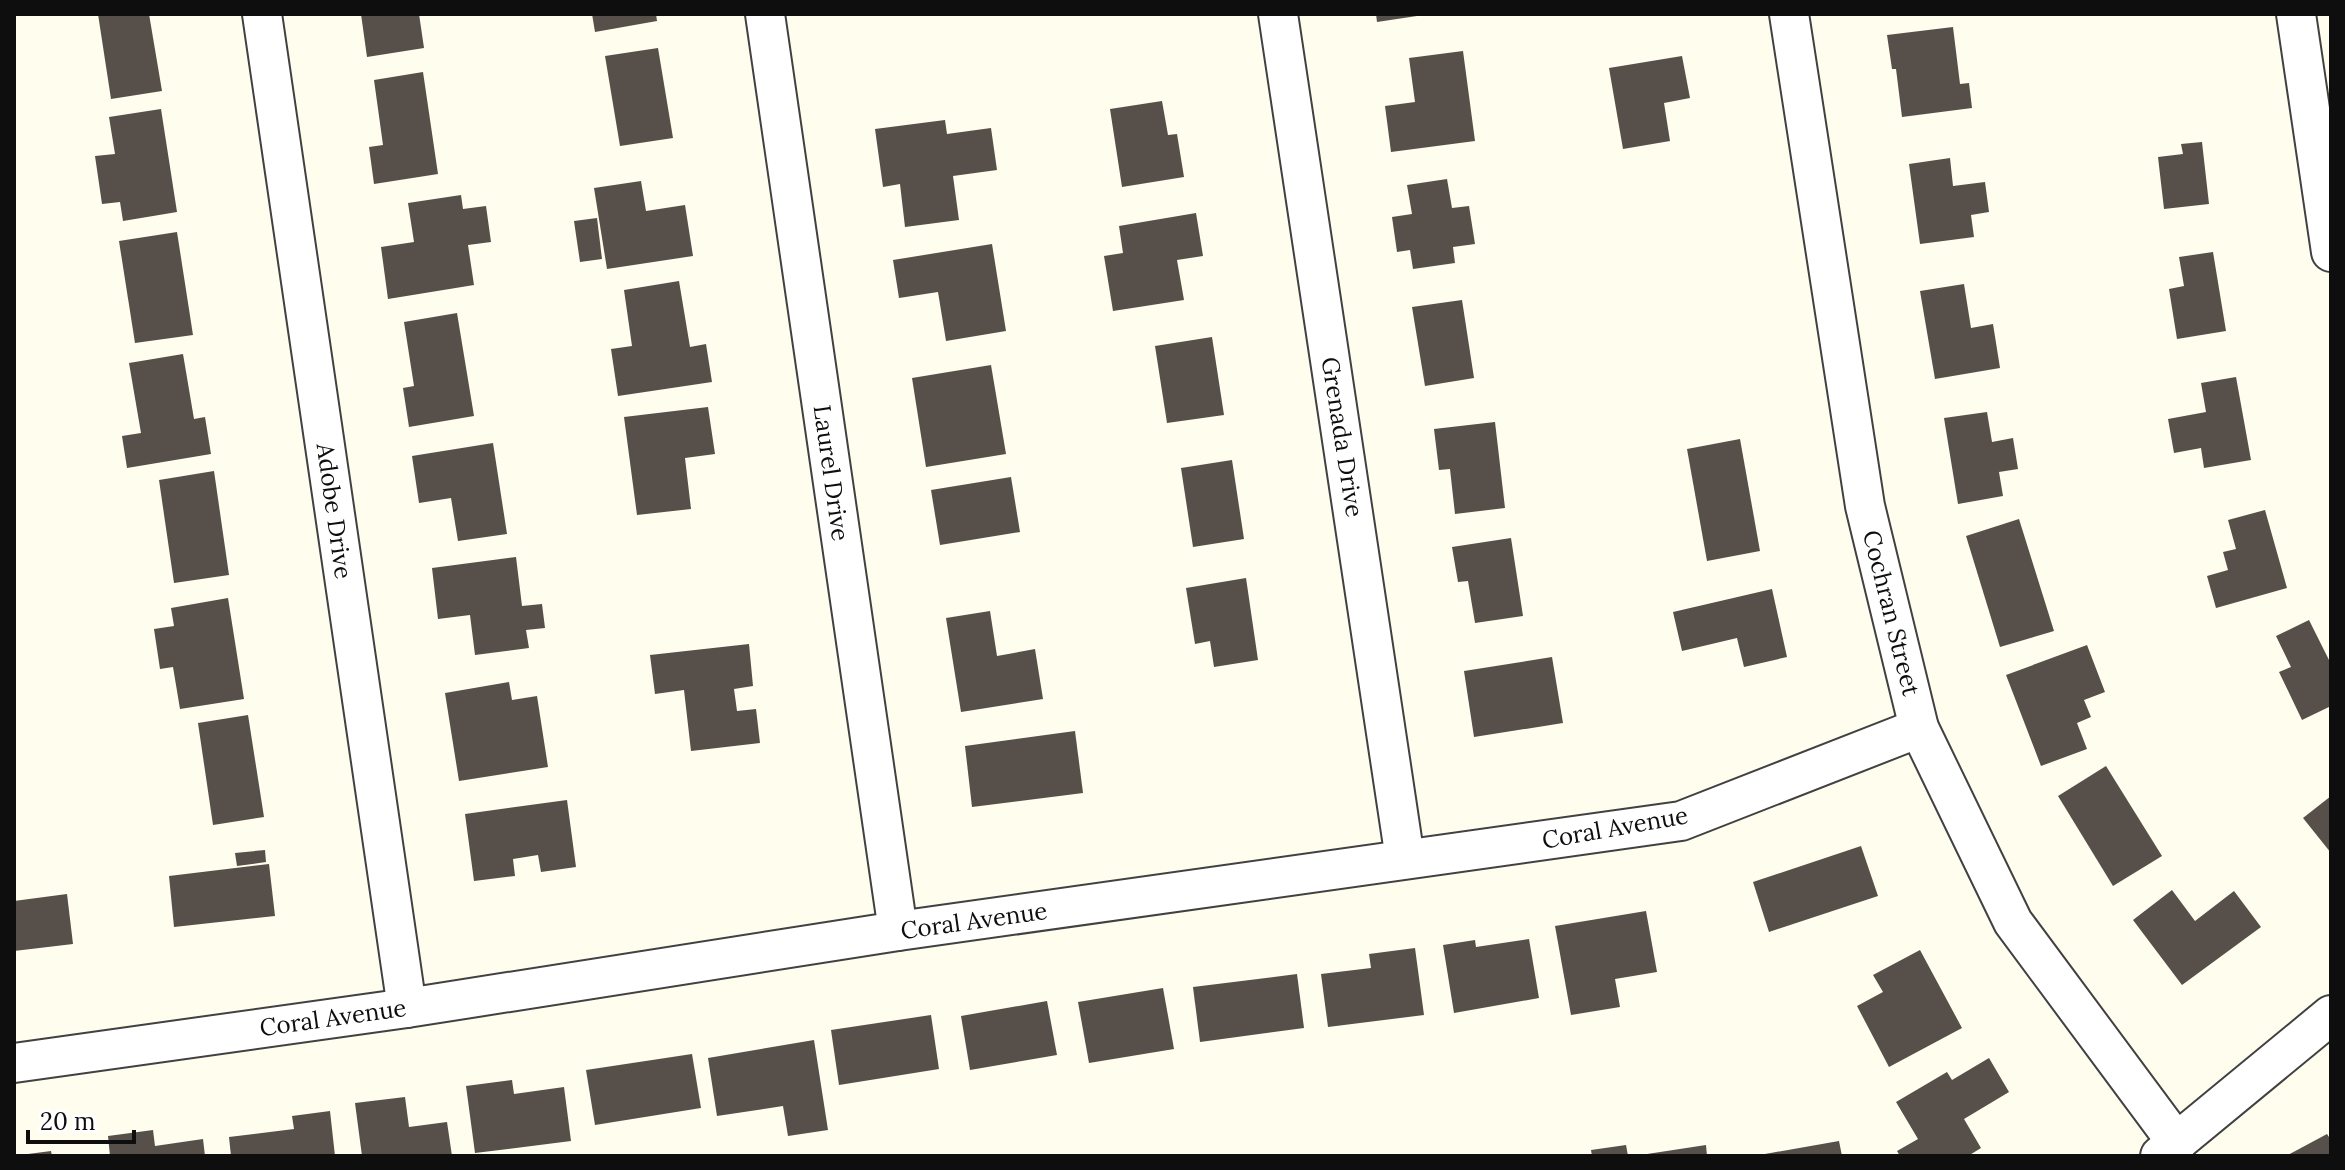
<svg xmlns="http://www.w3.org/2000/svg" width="2345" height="1170" font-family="Lora,serif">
	<rect width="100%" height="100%" fill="#fffdee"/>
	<g fill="#574f49">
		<polygon points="98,14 149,14 162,91 111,99"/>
		<polygon points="361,14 419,14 424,48 367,57"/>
		<polygon points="592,14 656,14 657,21 595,32"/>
		<polygon points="1376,14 1417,14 1417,16 1377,22"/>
		<polygon points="1953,27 1960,84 1969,83 1972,108 1902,117 1896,69 1892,69 1887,35"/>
		<polygon points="658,48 673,138 620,146 605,56"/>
		<polygon points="1463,51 1475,141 1391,152 1385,106 1415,102 1409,58"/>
		<polygon points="1682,56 1690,98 1664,103 1670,141 1623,149 1609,68"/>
		<polygon points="423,72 438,174 374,184 369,147 383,145 374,80"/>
		<polygon points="1162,101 1168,135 1177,134 1184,177 1122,187 1110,109"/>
		<polygon points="161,109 177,212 123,221 120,202 102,204 95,156 115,154 109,117"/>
		<polygon points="945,120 947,134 991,128 997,170 953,176 959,220 905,227 900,184 883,187 875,129"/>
		<polygon points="2202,142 2209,204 2164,209 2158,157 2183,154 2181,144"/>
		<polygon points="1950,158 1953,186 1985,182 1989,212 1971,215 1974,237 1920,244 1909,164"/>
		<polygon points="1447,179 1452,208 1469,206 1475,244 1453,247 1455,263 1413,269 1410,250 1397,252 1392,217 1412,214 1407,185"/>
		<polygon points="641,181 646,211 685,205 693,256 607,269 594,188"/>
		<polygon points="461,195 463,209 486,206 491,242 468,245 474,285 388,299 381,247 414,242 408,203"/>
		<polygon points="1196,213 1203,256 1177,260 1184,300 1113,311 1104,256 1123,253 1119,226"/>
		<polygon points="597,218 602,259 580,262 574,221"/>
		<polygon points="177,232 193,335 135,343 119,241"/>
		<polygon points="992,244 1006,331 946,341 938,292 899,298 893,260"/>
		<polygon points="2213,252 2226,331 2177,339 2169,289 2184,286 2179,257"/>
		<polygon points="679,281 690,347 706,344 712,382 618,396 611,349 632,346 624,290"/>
		<polygon points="1964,284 1971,328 1993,324 2000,368 1935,379 1920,291"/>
		<polygon points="1462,300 1474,378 1425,386 1412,307"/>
		<polygon points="457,313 474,416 409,427 403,388 414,386 404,322"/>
		<polygon points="1212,337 1224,415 1167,423 1155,346"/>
		<polygon points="183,354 194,419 205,417 211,454 127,468 122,436 141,433 129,363"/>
		<polygon points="991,365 1006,454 926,467 912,378"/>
		<polygon points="2236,377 2251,460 2204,468 2201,448 2174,453 2168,419 2206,412 2201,383"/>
		<polygon points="708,407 715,454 685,458 691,509 637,515 624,417"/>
		<polygon points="1987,412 1992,442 2013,438 2018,469 1999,472 2003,496 1958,504 1944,418"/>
		<polygon points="1495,422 1505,508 1455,514 1450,469 1439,470 1434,429"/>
		<polygon points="1740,439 1760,551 1707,561 1687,449"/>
		<polygon points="493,443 507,534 458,541 451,498 419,503 412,456"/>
		<polygon points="1232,460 1244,539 1193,547 1181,468"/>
		<polygon points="214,471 229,575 174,583 159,480"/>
		<polygon points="1011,477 1020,532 940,545 931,490"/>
		<polygon points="2265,510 2287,588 2216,608 2207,576 2228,570 2223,552 2236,549 2228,520"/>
		<polygon points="2019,519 2054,631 2000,647 1966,536"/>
		<polygon points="1511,538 1523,616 1475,623 1468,581 1458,582 1452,547"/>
		<polygon points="516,557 522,606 542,604 545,628 526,630 529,648 475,655 470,615 438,619 432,568"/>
		<polygon points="1246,578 1258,660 1214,667 1210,641 1195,644 1186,588"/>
		<polygon points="1772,589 1787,657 1744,667 1737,638 1682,651 1673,612"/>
		<polygon points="228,598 244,699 180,709 173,667 160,669 154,629 174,626 171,608"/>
		<polygon points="990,611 997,656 1035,649 1043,699 961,712 946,618"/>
		<polygon points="2309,620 2331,664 2331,706 2302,720 2279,672 2291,667 2276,636"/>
		<polygon points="749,644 753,686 734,689 737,711 756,709 760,743 691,751 684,690 655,694 650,655"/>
		<polygon points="2087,645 2105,692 2084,700 2091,717 2077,723 2087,749 2041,766 2006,675"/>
		<polygon points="1552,657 1563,723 1474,737 1464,671"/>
		<polygon points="509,682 512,700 537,696 548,767 459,781 445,693"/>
		<polygon points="248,715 264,817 213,825 198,723"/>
		<polygon points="1075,731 1083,793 972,807 965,746"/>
		<polygon points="2106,766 2162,856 2113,886 2058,796"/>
		<polygon points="2331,796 2331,853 2303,818"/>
		<polygon points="567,800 576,867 541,872 538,855 513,859 515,876 474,881 465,814"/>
		<polygon points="1861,846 1878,896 1769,932 1753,882"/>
		<polygon points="265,850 266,862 237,866 235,853"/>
		<polygon points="269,864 275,916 174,927 169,876"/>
		<polygon points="2172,890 2195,921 2234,891 2261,927 2182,985 2133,920"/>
		<polygon points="67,894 73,944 14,951 14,901"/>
		<polygon points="1646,911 1657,972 1615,979 1620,1007 1571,1015 1555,926"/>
		<polygon points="1529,939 1539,998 1454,1013 1443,945 1475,940 1476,947"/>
		<polygon points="1415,948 1424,1015 1328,1027 1321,974 1371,968 1369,954"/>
		<polygon points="1920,950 1962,1028 1889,1067 1857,1006 1883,992 1873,975"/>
		<polygon points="1297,974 1304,1028 1200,1042 1193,987"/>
		<polygon points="1163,988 1174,1049 1089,1063 1078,1002"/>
		<polygon points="1047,1001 1057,1055 970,1070 961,1016"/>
		<polygon points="931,1015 939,1069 839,1085 831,1030"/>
		<polygon points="814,1040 828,1130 788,1136 783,1106 717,1116 708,1058"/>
		<polygon points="692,1054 701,1108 595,1125 586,1070"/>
		<polygon points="1989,1058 2009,1092 1964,1119 1981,1148 1968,1156 1900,1156 1897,1151 1918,1139 1896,1102 1947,1072 1952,1080"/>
		<polygon points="512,1080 514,1094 564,1087 571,1141 475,1153 466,1086"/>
		<polygon points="405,1097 409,1127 447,1122 452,1156 362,1156 355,1103"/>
		<polygon points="330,1111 335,1156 231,1156 229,1137 294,1129 292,1116"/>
		<polygon points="153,1130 155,1146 203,1139 205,1156 110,1156 108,1136"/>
		<polygon points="2327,1134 2331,1140 2331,1156 2286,1156"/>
		<polygon points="1839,1141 1842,1156 1765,1156 1765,1154"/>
		<polygon points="1626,1145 1628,1156 1592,1156 1591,1150"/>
		<polygon points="1706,1145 1707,1156 1647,1156 1647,1154"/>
		<polygon points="51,1151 52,1156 28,1156 28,1154"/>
	</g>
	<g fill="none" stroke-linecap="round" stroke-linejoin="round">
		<defs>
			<g id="minor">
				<polyline points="262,14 407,1008"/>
				<polyline points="765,14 898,931"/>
				<polyline points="1278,14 1405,859"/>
				<polyline points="1789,14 1865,506 1919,728 2013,922 2177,1143"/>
				<polyline points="2296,14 2331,252"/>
				<polyline points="14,1063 407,1008 898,931 1681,821 1919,728"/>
				<polyline points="2160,1156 2331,1015"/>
			</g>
		</defs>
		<use href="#minor" stroke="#414141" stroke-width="42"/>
		<use href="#minor" stroke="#fff" stroke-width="38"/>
	</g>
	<g text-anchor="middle" stroke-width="8" stroke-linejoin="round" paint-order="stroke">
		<g font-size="24" fill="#0e0e0e" stroke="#fff">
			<text transform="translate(1342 437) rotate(81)" y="8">Grenada Drive</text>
			<text transform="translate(831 473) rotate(82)" y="8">Laurel Drive</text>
			<text transform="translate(334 511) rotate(82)" y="8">Adobe Drive</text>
			<text transform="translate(1891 613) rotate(76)" y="8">Cochran Street</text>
			<text transform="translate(1615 828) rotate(-10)" y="8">Coral Avenue</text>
			<text transform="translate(974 921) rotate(-8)" y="8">Coral Avenue</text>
			<text transform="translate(333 1018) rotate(-8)" y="8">Coral Avenue</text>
		</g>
	</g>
	<rect width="2345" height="1170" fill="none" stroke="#0e0e0e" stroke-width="32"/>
	<path d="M28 1130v12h106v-12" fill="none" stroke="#0e0e0e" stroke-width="4"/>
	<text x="40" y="1130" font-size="24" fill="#0e0e0e" stroke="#ffffff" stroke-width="6" paint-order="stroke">20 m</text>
</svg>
